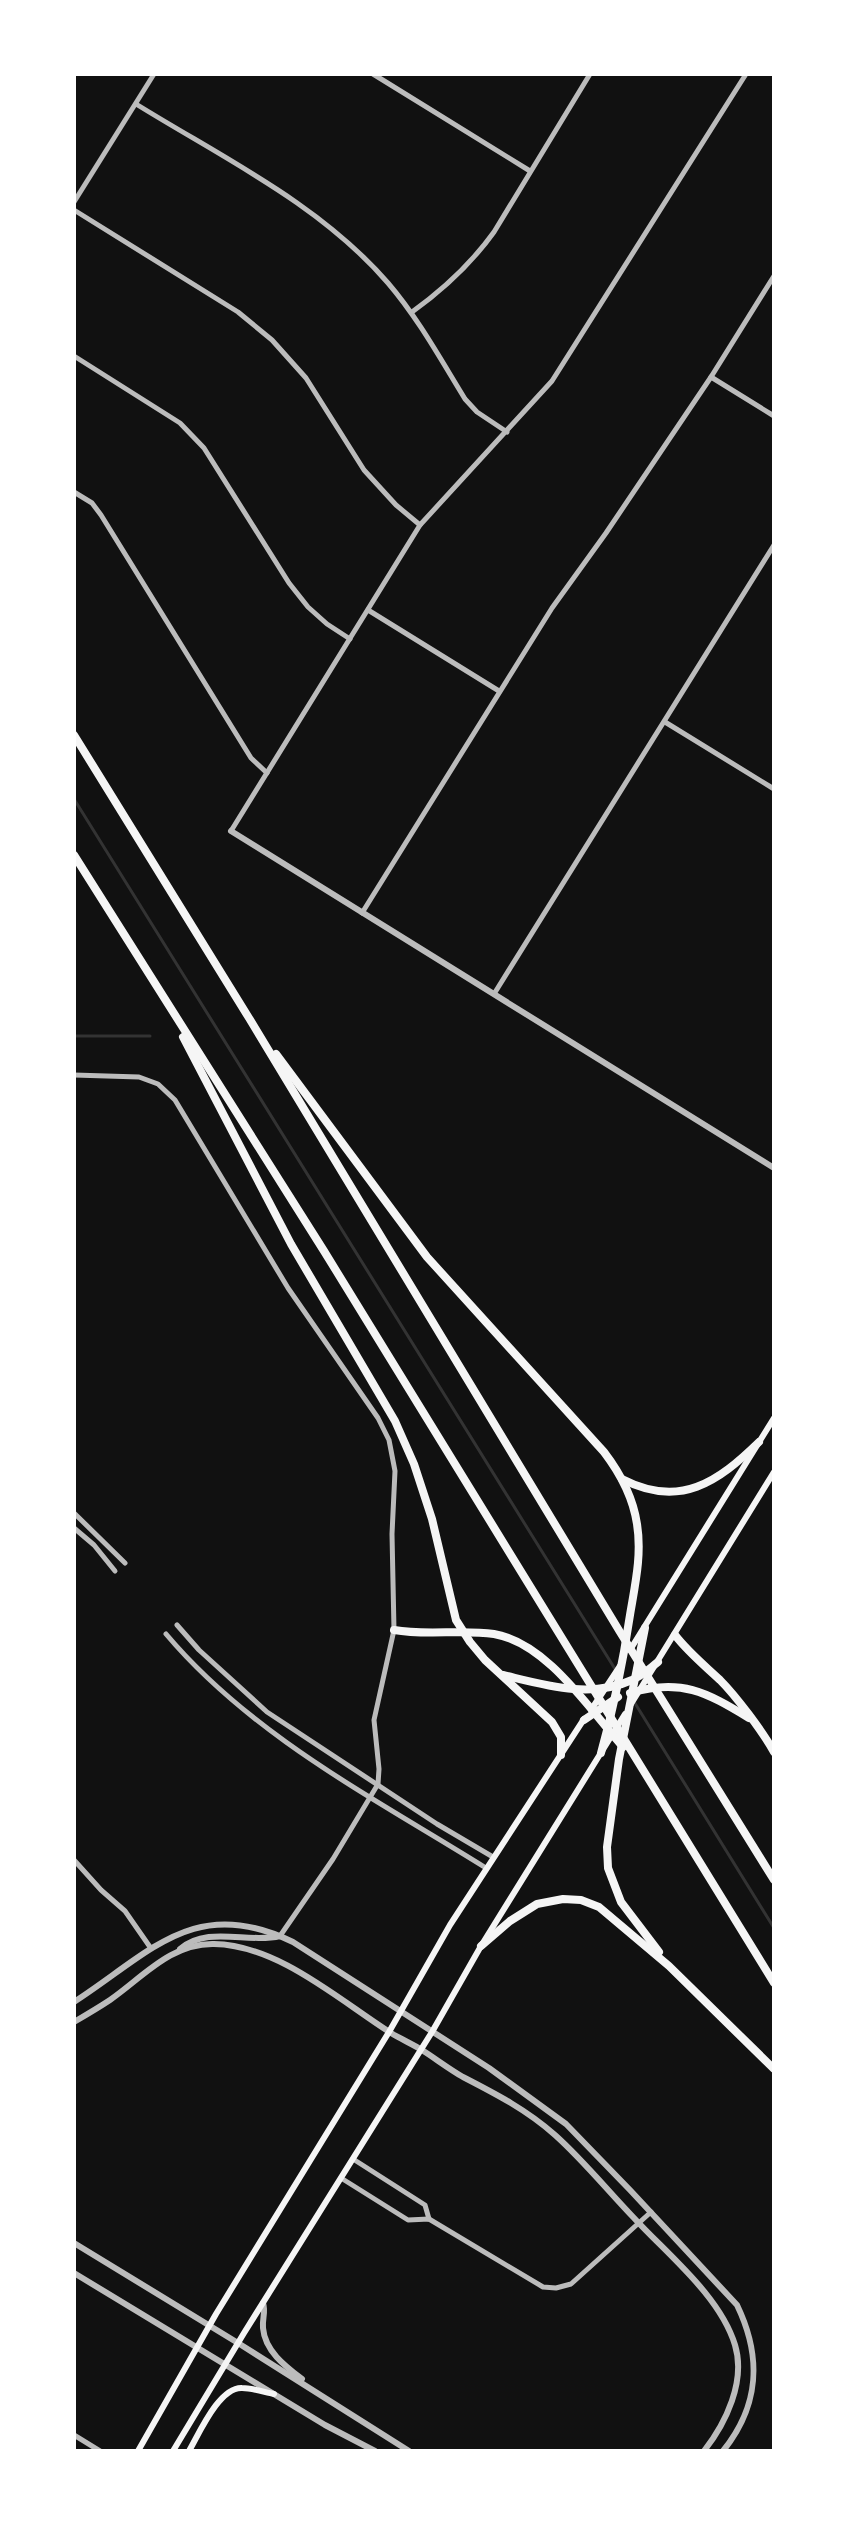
<svg xmlns="http://www.w3.org/2000/svg" width="848" height="2525" font-family="'Nunito Sans',sans-serif">
	<rect width="100%" height="100%" fill="#111"/>
	<g fill="none" stroke-linecap="round" stroke-linejoin="round">
		<g stroke="#333" stroke-width="3">
			<polyline points="74,799 615,1669"/>
			<polyline points="74,1036 150,1036"/>
			<polyline points="633,1700 774,1928"/>
		</g>
		<g stroke="#bcbcbc" stroke-width="5">
			<polyline points="373,74 530,171"/>
			<path d="M136,104c87,54 184,100 252,179 30,35 53,77 77,116l12,13 30,20"/>
			<polyline points="74,202 154,74"/>
			<polyline points="74,210 238,312 272,340 306,378 364,470 396,505 420,525"/>
			<path d="M412,312c32,-23 59,-48 82,-80l96,-158"/>
			<polyline points="74,356 180,423 204,448 289,583 308,607 327,624 350,639"/>
			<polyline points="711,377 774,416"/>
			<polyline points="74,492 92,503 101,515 251,758 267,773"/>
			<polyline points="368,610 499,691"/>
			<polyline points="665,722 774,789"/>
			<polyline points="231,831 420,525 552,381 746,74"/>
			<polyline points="362,913 552,608 606,533 711,377 774,276"/>
			<polyline points="494,994 774,545"/>
			<polyline points="74,1075 139,1077 158,1084 175,1100 288,1288 378,1418 389,1440 395,1471 392,1534 394,1630 374,1720 379,1769 378,1784 333,1859 280,1936"/>
			<polyline points="74,1513 125,1563"/>
			<polyline points="74,1528 94,1545 115,1571"/>
			<polyline points="177,1625 199,1650 267,1712 437,1824 493,1857"/>
			<path d="M166,1634c86,102 208,164 320,234"/>
			<polyline points="74,1860 101,1890 125,1911 150,1947"/>
			<polyline points="353,2159 425,2205 429,2219"/>
			<polyline points="341,2178 408,2220 429,2219 543,2287 556,2288 571,2284 651,2212"/>
			<polyline points="74,2435 100,2451"/>
		</g>
		<g stroke="#bcbcbc" stroke-width="6">
			<polyline points="231,831 774,1168"/>
			<path d="M180,1949c28,-24 68,-5 100,-13"/>
			<path d="M74,2002c76,-49 121,-108 219,-60l196,126 77,56 64,66 107,115c25,52 23,100 -14,146"/>
			<path d="M74,2022c12,-7 24,-14 36,-22 33,-23 61,-57 104,-56 64,1 125,56 177,89 10,6 21,11 31,17 14,9 27,19 41,27 33,17 64,33 92,58 28,25 53,56 79,83 34,37 86,78 101,127 11,36 -9,78 -31,106"/>
			<polyline points="74,2243 238,2343 409,2451"/>
			<polyline points="74,2273 325,2425 375,2451"/>
			<path d="M263,2303c3,9 -1,16 0,25 2,23 22,38 39,51"/>
		</g>
		<g stroke="#f5f5f5" stroke-width="6">
			<polyline points="630,1650 774,1418"/>
			<polyline points="631,1704 774,1472"/>
			<polyline points="591,1710 620,1666"/>
			<polyline points="138,2451 216,2314 389,2032 450,1925 584,1719"/>
			<polyline points="173,2451 244,2333 432,2032 481,1946 625,1714"/>
			<path d="M189,2451c10,-17 30,-64 53,-63 10,0 22,4 32,6"/>
		</g>
		<g stroke="#f5f5f5" stroke-width="8">
			<polyline points="74,735 249,1018 620,1632 774,1880"/>
			<polyline points="74,855 324,1251 774,1983"/>
			<polyline points="183,1037 291,1244 395,1421 414,1464 432,1519 456,1620 470,1642 485,1660 552,1722 561,1737 561,1755"/>
			<path d="M276,1054l151,203 177,195c16,21 29,45 33,72 5,31 -2,61 -7,91 -7,47 -16,92 -29,138"/>
			<path d="M622,1479c58,30 96,3 137,-37"/>
			<polyline points="645,1628 619,1759 607,1847 608,1868 621,1902 659,1952"/>
			<path d="M394,1630c33,6 67,-1 100,4 53,9 95,75 129,113"/>
			<path d="M675,1635c13,17 29,30 45,45 16,16 43,52 54,72"/>
			<path d="M503,1675c42,10 87,24 129,5 10,-4 18,-12 26,-18"/>
			<path d="M630,1693c51,-15 76,-1 119,25"/>
			<polyline points="584,1720 618,1697"/>
			<polyline points="481,1946 510,1921 537,1904 563,1899 581,1900 599,1907 669,1966 774,2069"/>
		</g>
	</g>
	<rect width="848" height="2525" fill="none" stroke="#ffffff" stroke-width="152"/>
</svg>
